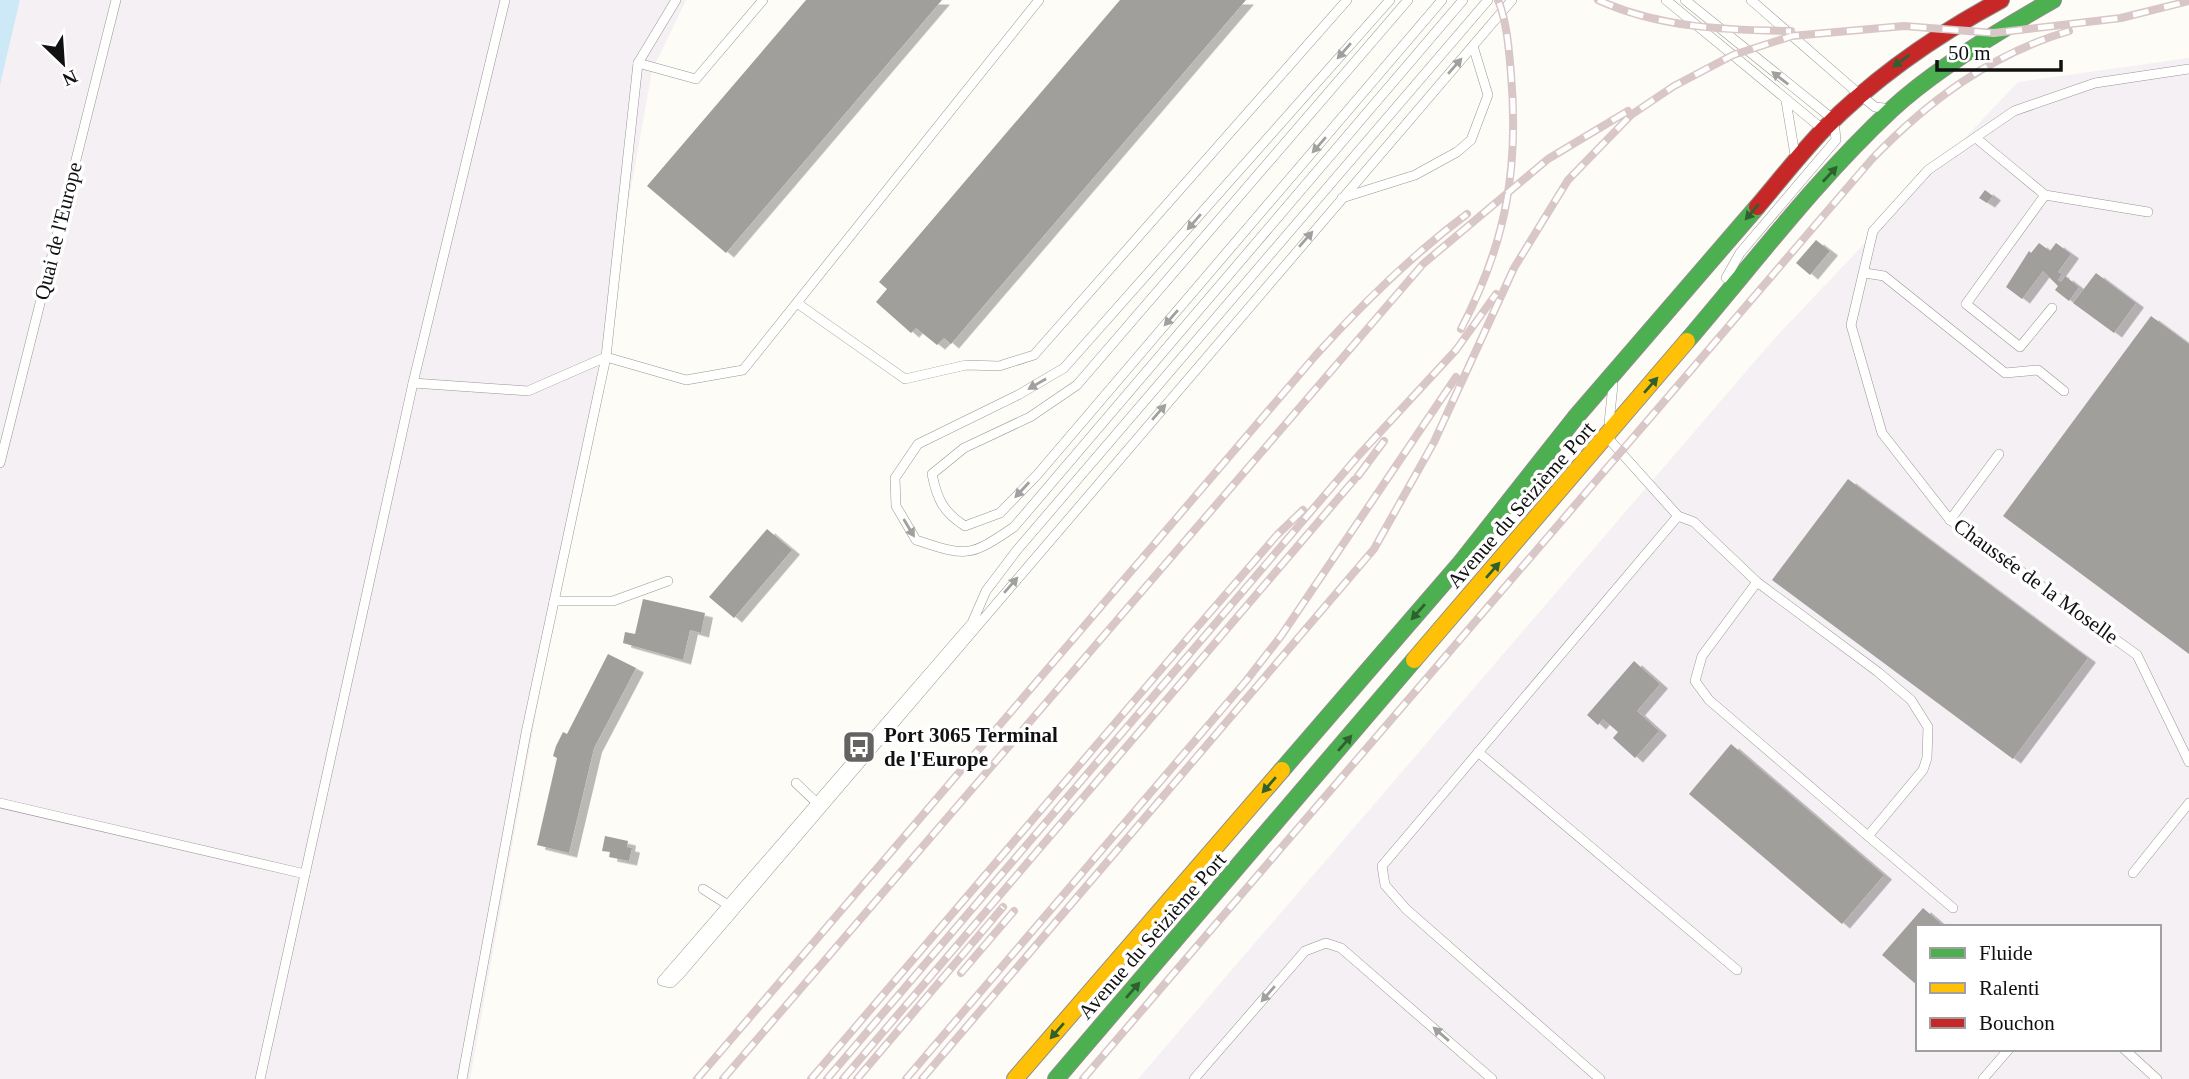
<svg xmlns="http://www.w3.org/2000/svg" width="2189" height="1079" font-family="'Times New Roman',serif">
	<defs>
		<filter id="shadow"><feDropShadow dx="8" dy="4.5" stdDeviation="0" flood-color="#0004"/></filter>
	</defs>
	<rect width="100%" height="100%" fill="#fdfcf7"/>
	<g fill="#f5f0f3" fill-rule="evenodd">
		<polygon points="20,0 686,0 652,71 470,1079 0,1079 0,85"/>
		<path d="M2189,58v1021h-1051l636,-740 244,-257zM1918,927h241v122h-241z"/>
	</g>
	<polygon fill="#cde8f7" points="0,0 20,0 0,85"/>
	<g fill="#a19f9c" filter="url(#shadow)">
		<polygon points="806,0 942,0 726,253 647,186"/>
		<polygon points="1120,0 1246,0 951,344 944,338 937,345 916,328 911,333 876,302 887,289 879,282"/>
		<polygon points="1985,190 1993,196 1987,203 1979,198"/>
		<polygon points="1816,240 1830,251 1810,275 1796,263"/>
		<polygon points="2039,243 2050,251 2056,243 2071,254 2058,272 2062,274 2058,280 2061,282 2065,276 2079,287 2069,301 2055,290 2058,286 2043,271 2022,299 2006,287 2029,251 2031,253"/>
		<polygon points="2096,273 2136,303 2114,333 2073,303"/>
		<polygon points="2151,316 2189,344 2189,654 2003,516"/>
		<polygon points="1848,479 2088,658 2013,759 1772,580"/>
		<polygon points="767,529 792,550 734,618 709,597"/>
		<polygon points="643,599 705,613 701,633 690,630 683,660 623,643 625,632 635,634"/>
		<polygon points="608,654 636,668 594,748 569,853 537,845 557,758 553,756 556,746 563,732 567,734"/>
		<polygon points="1634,661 1660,684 1637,711 1659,731 1635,758 1613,738 1618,732 1603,719 1598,725 1587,715"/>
		<polygon points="1731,744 1884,875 1842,924 1689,794"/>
		<polygon points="605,836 628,841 627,847 632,848 629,861 609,857 610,852 602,851"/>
		<polygon points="1923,908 1945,927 1918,927 1918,986 1882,955"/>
	</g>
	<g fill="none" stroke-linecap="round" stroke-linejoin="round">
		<defs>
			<g id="lane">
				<path d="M1390,0l-326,368 -46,27 -100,49 -23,34 1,28 20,34c51,17 54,17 98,-13l449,-527"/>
				<path d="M1408,0l-331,385 -47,32 -66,31 -32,26c5,25 11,38 33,52l35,-13 37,-38 405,-475"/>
				<polyline points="1488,0 1017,550 986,591 972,623 662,981 671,983 681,973 1512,0"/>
				<polyline points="1666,0 1820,127"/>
				<polyline points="1685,0 1834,120 1836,140 1740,253 1726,278"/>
				<polyline points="1751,0 1859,94 1875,107 1884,108"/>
				<polyline points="638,63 696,79 763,0"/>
				<polyline points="2189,69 2095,83 2014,111 1928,170 1873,231 1851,325 1882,433 1950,520 2137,655 2189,762"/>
				<polyline points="1786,101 1795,155"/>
				<polyline points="1976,138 2045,195 1966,304 2020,347 2052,308"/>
				<polyline points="2045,195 2148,212"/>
				<polyline points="1342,198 1415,175 1457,152 1471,140 1488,95 1473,46"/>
				<polyline points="1865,273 1884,276 2005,373 2038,370 2064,391"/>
				<polyline points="797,303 905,379 966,365 999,366 1034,355 1347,0"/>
				<polyline points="413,383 528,391 606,357 686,380 743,370 1039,0"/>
				<polyline points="1609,423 1613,385"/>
				<polyline points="0,463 116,0"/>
				<polyline points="1678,516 1694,522 1757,582 1702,656 1695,681 1709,700 1868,836 1923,770 1927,758 1928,727 1911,700 1878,672 1757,582"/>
				<polyline points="1950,520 1999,454"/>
				<polyline points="554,601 613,601 668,581"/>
				<polyline points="1478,752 1737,970"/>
				<polyline points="796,783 816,802"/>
				<polyline points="0,803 305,874"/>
				<polyline points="1868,836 1953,908"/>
				<polyline points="2133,873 2189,803"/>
				<polyline points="703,889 728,905"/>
				<polyline points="2124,1049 2157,1079"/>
				<polyline points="260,1079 413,383 505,0"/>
				<polyline points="462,1079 526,733 606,357 638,63 676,0"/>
				<polyline points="1194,1079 1305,951 1326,943 1341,948 1492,1079"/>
				<polyline points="1600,1079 1406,909 1385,885 1382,866 1678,516 1607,437"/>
				<polyline points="1983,1079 2009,1049"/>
			</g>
			<g id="fast">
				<path d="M1687,341c66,-77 129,-161 204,-231 44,-41 109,-80 162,-110"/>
				<polyline points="1282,770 1459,565 1575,418 1757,207"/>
				<polyline points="1056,1079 1414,660"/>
			</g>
			<g id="slow">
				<polyline points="1414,660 1687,341"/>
				<polyline points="1015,1079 1282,770"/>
			</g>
			<path id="jam" d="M1757,207c22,-26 43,-53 66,-77 52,-53 113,-95 178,-130"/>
		</defs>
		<use href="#lane" stroke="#979795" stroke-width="10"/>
		<use href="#fast" stroke="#8e8d8b" stroke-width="18"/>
		<use href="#slow" stroke="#8e8d8b" stroke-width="18"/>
		<use href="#jam" stroke="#8e8d8b" stroke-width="18"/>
		<use href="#lane" stroke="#fffffe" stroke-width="9"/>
		<use href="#fast" stroke="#4caf50" stroke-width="16"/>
		<use href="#slow" stroke="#ffc107" stroke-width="16"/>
		<use href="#jam" stroke="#c62828" stroke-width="16"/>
		<defs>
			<g id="rail">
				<path d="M1598,0c62,28 126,30 193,31"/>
				<path d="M1461,329c45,-86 58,-159 50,-255 -2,-24 -4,-52 -13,-74"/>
				<polyline points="1358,476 1384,441"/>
				<polyline points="961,973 1014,911"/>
				<path d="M697,1079l619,-724c47,-52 95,-99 151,-141"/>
				<polyline points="723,1079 1423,264 1548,159 1628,111"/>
				<polyline points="811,1079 1193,632 1277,535 1303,510"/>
				<polyline points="827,1079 1359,455 1456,350 1496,294"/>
				<polyline points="843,1079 1354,480"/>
				<polyline points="857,1079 1003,907"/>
				<polyline points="906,1079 1246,681 1281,636 1456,377"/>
				<polyline points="922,1079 1374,549 1434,442 1514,268 1568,180 1631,115 1674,86 1733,55 1792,36 1904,26 1994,33 2121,18 2189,1"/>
				<path d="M1083,1079l789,-920c56,-58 119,-105 197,-128"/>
			</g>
		</defs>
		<use href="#rail" stroke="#d9c6c7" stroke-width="8"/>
		<use href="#rail" stroke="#fff" stroke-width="5" stroke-dasharray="16" stroke-linecap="butt"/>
	</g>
	<defs><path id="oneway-solid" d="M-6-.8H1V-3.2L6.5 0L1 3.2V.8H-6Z" transform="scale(1.75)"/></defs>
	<g fill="#a0a09f">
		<use href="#oneway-solid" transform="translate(1344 51) rotate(131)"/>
		<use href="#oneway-solid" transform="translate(1455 66) rotate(-49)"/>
		<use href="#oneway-solid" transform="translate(1780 78) rotate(-142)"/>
		<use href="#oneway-solid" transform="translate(1319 145) rotate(131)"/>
		<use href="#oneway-solid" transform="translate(1194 222) rotate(131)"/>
		<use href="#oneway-solid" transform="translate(1306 239) rotate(-49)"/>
		<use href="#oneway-solid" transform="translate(1171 318) rotate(131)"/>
		<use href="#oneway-solid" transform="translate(1037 384) rotate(150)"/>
		<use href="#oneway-solid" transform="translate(1159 412) rotate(-49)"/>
		<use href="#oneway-solid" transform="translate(1022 490) rotate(133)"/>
		<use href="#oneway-solid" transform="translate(909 528) rotate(59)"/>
		<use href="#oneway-solid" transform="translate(1011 585) rotate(-49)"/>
		<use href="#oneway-solid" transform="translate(1268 994) rotate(131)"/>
		<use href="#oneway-solid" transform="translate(1441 1034) rotate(-139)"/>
	</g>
	<g fill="#2e6030">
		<use href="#oneway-solid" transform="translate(1901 61) rotate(144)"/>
		<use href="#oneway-solid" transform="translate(1830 174) rotate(-47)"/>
		<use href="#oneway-solid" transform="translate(1752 212) rotate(131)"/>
		<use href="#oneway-solid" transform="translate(1651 385) rotate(-49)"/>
		<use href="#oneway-solid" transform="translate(1493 570) rotate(-49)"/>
		<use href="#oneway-solid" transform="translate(1418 612) rotate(131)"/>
		<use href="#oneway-solid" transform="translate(1345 743) rotate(-49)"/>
		<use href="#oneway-solid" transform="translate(1269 785) rotate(131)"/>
		<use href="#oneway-solid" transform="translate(1133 990) rotate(-49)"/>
		<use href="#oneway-solid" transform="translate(1057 1031) rotate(131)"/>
	</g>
	<defs>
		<symbol id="bus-square" viewBox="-11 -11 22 22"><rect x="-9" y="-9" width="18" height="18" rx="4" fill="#646362" stroke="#fff"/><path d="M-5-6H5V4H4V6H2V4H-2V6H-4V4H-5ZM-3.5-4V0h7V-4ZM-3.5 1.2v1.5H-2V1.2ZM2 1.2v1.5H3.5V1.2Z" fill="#fff"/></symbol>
	</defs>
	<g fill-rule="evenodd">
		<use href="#bus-square" x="840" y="728" width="38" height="38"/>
	</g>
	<g text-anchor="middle" stroke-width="7" stroke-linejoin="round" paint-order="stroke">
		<g font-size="21" fill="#111" stroke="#fff">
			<text transform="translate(58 231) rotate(-76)" y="7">Quai de l'Europe</text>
			<text transform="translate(1521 505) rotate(-49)" y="7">Avenue du Seizième Port</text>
			<text transform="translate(2036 581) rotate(36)" y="7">Chaussée de la Moselle</text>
			<text transform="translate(1152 936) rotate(-49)" y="7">Avenue du Seizième Port</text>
		</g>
		<g font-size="21" font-weight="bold" fill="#111" stroke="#fff" text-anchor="start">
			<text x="884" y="742">Port 3065 Terminal<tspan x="884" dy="24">de l'Europe</tspan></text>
		</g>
	</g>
	<rect x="1916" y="925" width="245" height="126" fill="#ffffff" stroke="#a0a0a0" stroke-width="2"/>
	<rect x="1930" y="948" width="35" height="10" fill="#4caf50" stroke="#a0a0a0" stroke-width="2"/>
	<text x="1979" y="960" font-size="21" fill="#111111">Fluide</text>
	<rect x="1930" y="983" width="35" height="10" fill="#ffc107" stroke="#a0a0a0" stroke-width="2"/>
	<text x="1979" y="995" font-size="21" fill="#111111">Ralenti</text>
	<rect x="1930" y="1018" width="35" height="10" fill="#c62828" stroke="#a0a0a0" stroke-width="2"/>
	<text x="1979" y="1030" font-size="21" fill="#111111">Bouchon</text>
	<g transform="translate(63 63) rotate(155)" stroke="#ffffff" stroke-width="5" paint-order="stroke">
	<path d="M0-5L12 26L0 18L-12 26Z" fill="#111111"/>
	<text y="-10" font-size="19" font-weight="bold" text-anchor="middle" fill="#111111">N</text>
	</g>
	<path d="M1937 60v10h124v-10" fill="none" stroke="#111111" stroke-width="3.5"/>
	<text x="1948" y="60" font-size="21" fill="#111111" stroke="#ffffff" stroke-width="5" paint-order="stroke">50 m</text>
</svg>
